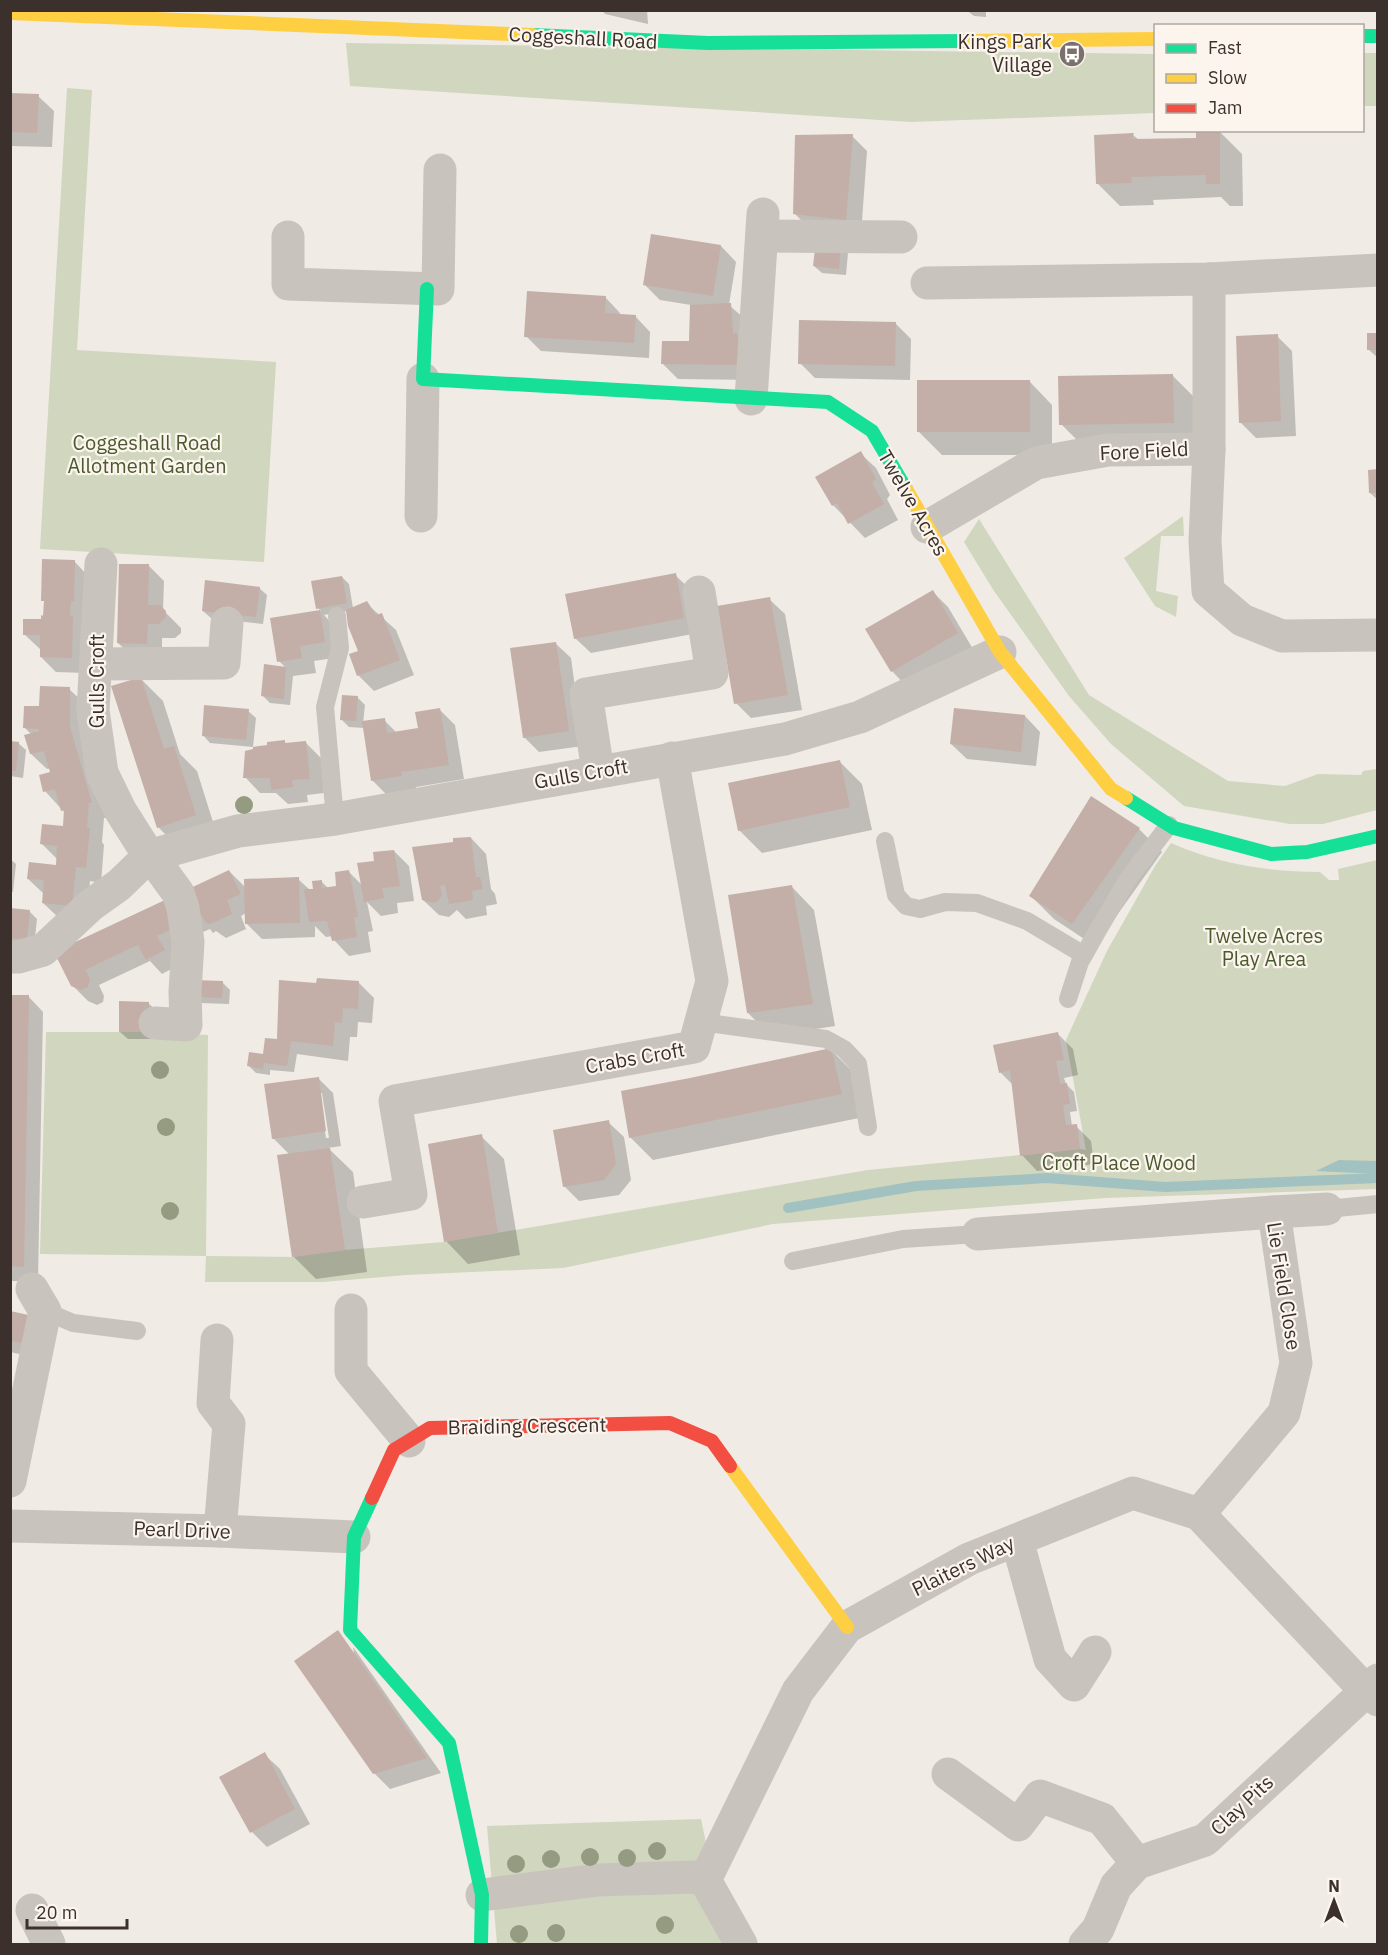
<svg xmlns="http://www.w3.org/2000/svg" width="1388" height="1955" font-family="'IBM Plex Sans',sans-serif">
	<rect width="100%" height="100%" fill="#f0ebe5"/>
	<g fill="#d1d6bf">
		<polygon points="346,43 1155,54 1155,113 911,122 350,86"/>
		<polygon points="1362,53 1377,53 1377,106 1363,106"/>
		<polygon points="67,88 92,90 77,350 276,362 264,562 40,549"/>
		<polygon points="1183,516 1184,536 1161,536 1156,591 1178,596 1176,617 1155,606 1124,558"/>
		<polygon points="979,519 1089,695 1228,781 1285,786 1318,774 1361,775 1363,771 1377,769 1377,810 1323,824 1290,824 1184,806 1111,744 1069,696 994,591 964,542"/>
		<path d="M1171,843c48,21 97,29 149,29l9,8h10l-1,-11 39,-9v329l-272,9 -332,26 -210,44 -157,7 -83,7h-118l1,-26 -166,-2 6,-222h103l59,3 -2,221 86,1 53,-7 99,-8 424,-72 212,-21 6,1 -20,-110 41,-89 48,-85z"/>
		<polygon points="701,1819 727,1944 497,1944 487,1826"/>
	</g>
	<polygon fill="#a1c2c1" points="1339,1160 1377,1161 1377,1174 1316,1171"/>
	<g fill="#0003" fill-rule="evenodd">
		<polygon points="602,10 647,10 648,24 605,14"/>
		<polygon points="966,10 986,10 986,17 974,16"/>
		<polygon points="10,94 38,96 54,111 52,147 10,146"/>
		<polygon points="1219,131 1242,154 1243,206 1230,206 1221,197 1153,200 1154,205 1120,206 1097,183 1133,135 1139,140 1197,140"/>
		<polygon points="852,136 867,151 861,235 810,229 795,214"/>
		<polygon points="817,243 848,253 846,275 822,273 814,266"/>
		<polygon points="721,246 736,262 729,305 746,320 756,380 678,379 663,364 691,343 691,305 660,300 645,285"/>
		<polygon points="605,297 620,313 620,316 635,316 650,332 649,358 541,351 526,336"/>
		<polygon points="896,324 911,339 910,380 815,378 800,363"/>
		<polygon points="1378,334 1378,358 1369,350"/>
		<polygon points="1277,336 1292,351 1296,436 1256,438 1240,422"/>
		<polygon points="1173,376 1196,399 1197,445 1084,447 1061,424"/>
		<polygon points="1030,382 1052,405 1052,455 942,455 919,432"/>
		<polygon points="860,453 876,468 890,495 887,499 898,520 865,538 833,505"/>
		<polygon points="1378,471 1378,500 1370,493"/>
		<polygon points="74,561 89,577 87,673 56,672 41,657 41,650 24,634 45,618 46,603 43,600"/>
		<polygon points="149,566 164,581 163,610 181,628 181,633 175,638 162,638 162,659 134,658 118,643"/>
		<polygon points="675,575 691,590 698,633 591,653 575,638"/>
		<polygon points="342,577 349,584 353,608 366,603 396,630 414,675 374,691 358,675 360,652 347,611 324,615 335,627 340,657 314,661 316,673 293,676 290,705 270,703 263,696 266,666 286,668 279,661 272,619 321,611 318,608"/>
		<polygon points="259,588 267,595 263,624 211,618 203,611"/>
		<polygon points="933,592 948,607 973,649 907,687 892,671"/>
		<polygon points="769,599 785,614 802,710 751,718 736,703"/>
		<polygon points="555,643 571,658 583,746 539,752 524,737"/>
		<polygon points="140,678 163,701 180,754 197,771 218,838 181,850 158,827"/>
		<polygon points="69,689 85,704 106,818 104,818 102,842 104,845 101,883 90,881 87,921 59,918 43,903 44,894 28,879 57,867 58,860 42,844 64,828 65,813 45,791 52,773 51,768 47,769 31,754 31,734 25,728 41,708"/>
		<polygon points="357,697 365,705 363,723 384,720 397,733 419,729 440,710 455,725 464,779 416,787 416,791 387,795 372,780 364,728 349,727 341,719"/>
		<polygon points="248,711 256,718 253,747 210,743 203,735"/>
		<polygon points="1025,716 1040,732 1036,766 967,759 951,744"/>
		<polygon points="284,741 287,745 306,743 321,758 324,793 307,795 308,802 288,804 276,793 260,793 245,777 269,746"/>
		<polygon points="10,742 18,743 26,750 23,778 10,776"/>
		<polygon points="839,761 862,784 872,830 762,853 739,830"/>
		<polygon points="1139,829 1162,852 1095,946 1054,919 1031,896"/>
		<polygon points="471,838 486,854 491,889 495,894 497,904 486,906 487,915 466,919 457,910 449,917 439,915 423,900"/>
		<polygon points="394,851 409,866 414,901 397,903 398,913 381,916 367,902 373,931 368,932 371,952 349,956 334,940 333,936 326,937 315,926 315,937 262,939 247,924 246,913 241,916 246,929 226,938 216,931 213,933 210,929 196,935 179,965 162,974 150,961 99,985 104,996 103,1002 97,1005 88,1001 72,985 56,953 229,871 246,888 298,879 310,890 315,890 322,882 329,889 338,888 349,872 363,886 375,863"/>
		<polygon points="10,859 16,864 13,892 10,892"/>
		<polygon points="792,887 814,910 835,1026 771,1036 748,1013"/>
		<polygon points="10,910 30,912 37,919 34,947 10,944"/>
		<polygon points="222,982 230,990 229,1004 201,1003 194,996"/>
		<polygon points="359,983 374,998 372,1023 358,1022 357,1037 350,1037 348,1061 297,1054 294,1072 270,1070 270,1075 256,1073 249,1066 281,1041 318,984"/>
		<polygon points="10,996 28,996 43,1012 38,1281 12,1281 10,1279"/>
		<polygon points="148,1003 156,1010 155,1039 128,1039 120,1032"/>
		<polygon points="1058,1034 1073,1049 1078,1075 1064,1078 1066,1084 1074,1092 1077,1111 1070,1112 1072,1126 1076,1126 1091,1141 1094,1164 1037,1171 1022,1155 1013,1085 1000,1072"/>
		<polygon points="831,1050 854,1073 864,1117 653,1160 630,1137"/>
		<path d="M318,1078l15,15 8,53 -13,2 25,24 14,100 -51,7 -23,-23 -3,-101 -17,-17zM319,1093h3l7,45h-3z"/>
		<polygon points="608,1122 624,1137 631,1180 619,1195 579,1201 564,1186"/>
		<polygon points="481,1136 504,1159 520,1255 468,1264 446,1241"/>
		<polygon points="10,1313 42,1359 10,1352"/>
		<polygon points="353,1647 441,1773 390,1789 374,1773"/>
		<polygon points="264,1754 280,1769 310,1824 267,1847 252,1832 221,1777"/>
	</g>
	<g fill="none" stroke-linecap="round" stroke-linejoin="round">
		<polyline stroke="#a1c2c1" stroke-width="10" points="788,1208 916,1186 1047,1178 1165,1187 1378,1178"/>
	</g>
	<g fill="#c3afa7">
		<polygon points="10,93 39,94 37,133 10,132"/>
		<polygon points="1196,130 1220,130 1220,184 1206,184 1206,175 1131,177 1132,183 1096,184 1094,135 1134,133 1132,139 1196,138"/>
		<polygon points="853,134 846,220 793,214 795,135"/>
		<polygon points="651,234 721,245 713,296 643,285"/>
		<polygon points="816,241 841,244 839,269 813,266"/>
		<polygon points="527,291 606,296 605,313 636,315 634,343 524,337"/>
		<polygon points="731,303 733,333 737,333 741,347 741,365 661,364 662,341 689,341 690,305"/>
		<polygon points="799,320 896,322 895,366 798,364"/>
		<rect x="1367" y="333" width="11" height="17"/>
		<polygon points="1278,334 1281,421 1239,423 1236,336"/>
		<polygon points="1173,374 1174,423 1059,425 1058,376"/>
		<rect x="917" y="380" width="113" height="52"/>
		<polygon points="861,451 876,479 872,483 884,504 848,524 837,503 832,506 815,477"/>
		<polygon points="1378,469 1378,493 1369,493 1368,470"/>
		<polygon points="42,559 75,560 74,601 71,601 70,616 73,616 72,658 40,657 40,635 23,635 23,619 41,619 41,615 43,616 44,601 41,601"/>
		<polygon points="119,564 149,564 148,605 160,605 166,611 166,617 159,624 148,624 147,644 117,643"/>
		<polygon points="676,573 684,618 574,639 565,594"/>
		<polygon points="342,576 347,603 316,609 311,581"/>
		<polygon points="205,580 260,587 256,617 202,611"/>
		<polygon points="933,590 958,633 891,672 865,629"/>
		<polygon points="770,597 788,695 734,704 717,606"/>
		<polygon points="367,601 376,615 382,613 400,660 357,676 349,654 358,651 348,626 346,610"/>
		<polygon points="320,610 325,642 300,646 302,658 277,662 270,618"/>
		<polygon points="556,642 569,731 523,738 510,648"/>
		<polygon points="264,664 286,667 284,699 261,696"/>
		<polygon points="141,677 164,749 174,746 196,815 157,828 111,686"/>
		<polygon points="40,686 70,687 70,727 92,803 89,803 87,828 90,828 86,868 76,867 72,906 42,903 44,880 27,879 29,862 56,865 57,846 40,844 42,824 63,826 64,810 61,811 55,789 43,792 39,775 50,772 44,751 30,754 24,735 39,731 39,729 23,728 24,706 39,706"/>
		<polygon points="342,695 358,696 356,721 340,720"/>
		<polygon points="204,705 249,709 246,740 202,736"/>
		<polygon points="440,708 449,765 401,772 402,776 371,781 362,721 385,718 387,733 418,728 415,712"/>
		<polygon points="954,708 1025,715 1021,752 950,744"/>
		<polygon points="285,740 285,743 306,741 310,779 292,780 293,787 271,790 270,778 243,778 245,751 253,749 253,747 267,745 267,742"/>
		<polygon points="10,741 19,742 16,771 10,771"/>
		<polygon points="840,760 850,807 738,831 728,783"/>
		<polygon points="1091,796 1140,828 1072,924 1029,896"/>
		<polygon points="471,837 476,877 480,877 483,889 472,891 473,900 449,904 445,885 440,886 442,895 439,900 434,903 422,900 412,847 453,842 453,838"/>
		<polygon points="394,850 400,886 382,888 384,898 364,902 357,863 374,861 373,852"/>
		<polygon points="229,870 241,894 227,900 232,914 210,924 206,923 202,916 184,923 157,936 165,950 146,960 138,945 135,946 85,970 90,979 88,987 81,990 71,986 54,952"/>
		<polygon points="349,870 358,917 354,917 357,937 332,941 327,921 309,922 304,889 313,889 312,881 322,880 322,888 336,886 335,872"/>
		<polygon points="299,877 300,923 245,924 244,879"/>
		<polygon points="792,885 813,1004 747,1013 728,895"/>
		<polygon points="10,908 30,910 27,940 10,938"/>
		<polygon points="317,978 359,981 358,1009 343,1008 342,1023 335,1022 333,1046 291,1041 287,1066 264,1063 263,1069 247,1066 249,1052 263,1054 265,1038 277,1039 279,980 316,983"/>
		<polygon points="193,980 223,981 222,998 193,997"/>
		<polygon points="10,995 29,995 24,1267 10,1266"/>
		<polygon points="119,1001 149,1002 149,1032 119,1032"/>
		<polygon points="1058,1032 1064,1060 1056,1061 1060,1084 1067,1083 1070,1104 1063,1105 1066,1125 1077,1124 1080,1149 1020,1156 1010,1070 999,1073 993,1045"/>
		<polygon points="831,1048 842,1094 629,1138 621,1091 690,1078"/>
		<polygon points="319,1077 326,1131 272,1139 264,1084"/>
		<polygon points="609,1120 616,1164 604,1180 563,1187 553,1130"/>
		<polygon points="482,1134 498,1233 444,1242 428,1144"/>
		<polygon points="330,1148 345,1250 292,1257 277,1155"/>
		<polygon points="10,1311 33,1316 27,1344 10,1341"/>
		<polygon points="338,1630 427,1758 373,1774 294,1661"/>
		<polygon points="265,1752 295,1809 250,1833 219,1777"/>
	</g>
	<g fill="none" stroke-linecap="round" stroke-linejoin="round">
		<g stroke="#c9c3be" stroke-width="18">
			<polyline points="335,819 325,707 340,648 337,616"/>
			<polyline points="885,841 896,895 906,906 920,909 945,902 977,903 1027,921 1084,955"/>
			<polyline points="1068,999 1080,962 1098,930 1128,879 1169,825"/>
			<polyline points="701,1022 826,1039 844,1049 858,1064 868,1127"/>
			<polyline points="1327,1209 1378,1204"/>
			<polyline points="793,1261 903,1239 978,1234"/>
			<polyline points="45,1311 73,1323 137,1331"/>
		</g>
		<g stroke="#c9c3be" stroke-width="33">
			<polyline points="762,236 901,237"/>
			<polyline points="288,237 288,284 438,289 440,170"/>
			<polyline points="927,283 1209,279 1378,270"/>
			<polyline points="751,399 763,214"/>
			<polyline points="1209,449 1205,541 1208,591 1242,620 1282,636 1378,635"/>
			<polyline points="421,516 423,379"/>
			<polyline points="927,527 1036,463 1108,450 1209,449 1209,279"/>
			<polyline points="101,564 93,710 102,773 120,810 149,856 157,864 178,893 183,908 188,942 185,992 186,1025 155,1023"/>
			<polyline points="95,664 224,663 227,623"/>
			<polyline points="598,771 586,694 712,673 699,592"/>
			<polyline points="10,957 18,957 43,950 91,905 119,885 149,856 238,831 335,819 785,739 860,717 1000,652"/>
			<polyline points="363,1202 411,1194 395,1101 694,1047 712,981 672,758"/>
			<polyline points="1274,1212 1327,1209"/>
			<polyline points="978,1234 1274,1212 1296,1363 1284,1413 1199,1514"/>
			<polyline points="351,1310 351,1371 409,1441"/>
			<polyline points="217,1340 213,1403 229,1424 220,1531"/>
			<polyline points="10,1481 45,1311 32,1289"/>
			<polyline points="10,1526 220,1531 354,1537"/>
			<polyline points="1017,1540 1050,1659 1074,1685 1095,1652"/>
			<polyline points="948,1774 1018,1825 1040,1796 1102,1819 1137,1863"/>
			<polyline points="482,1895 598,1880 693,1877 705,1880"/>
			<polyline points="32,1910 49,1944"/>
			<polyline points="741,1944 705,1880 798,1691 847,1627 969,1559 1133,1493 1199,1514 1365,1690 1378,1700"/>
			<polyline points="1085,1944 1098,1929 1116,1886 1137,1863 1205,1840 1378,1680"/>
		</g>
		<g stroke="#16e098" stroke-width="14">
			<polyline points="533,35 708,43 967,41"/>
			<polyline points="1362,36 1378,36"/>
			<polyline points="427,289 423,379 828,402 872,431 906,489"/>
			<polyline points="1126,798 1174,828 1271,854 1307,852 1378,836"/>
			<polyline points="372,1498 354,1537 350,1630 449,1743 482,1895 481,1944"/>
		</g>
		<g stroke="#ffcf43" stroke-width="14">
			<polyline points="10,13 533,35"/>
			<polyline points="967,41 1156,39"/>
			<polyline points="906,489 1000,652 1111,789 1126,798"/>
			<polyline points="730,1466 847,1627"/>
		</g>
		<polyline stroke="#f24e42" stroke-width="14" points="372,1498 394,1450 430,1428 670,1423 712,1441 730,1466"/>
	</g>
	<g fill="#959b80">
		<circle cx="244" cy="805" r="9"/>
		<circle cx="160" cy="1070" r="9"/>
		<circle cx="166" cy="1127" r="9"/>
		<circle cx="170" cy="1211" r="9"/>
		<circle cx="657" cy="1851" r="9"/>
		<circle cx="590" cy="1857" r="9"/>
		<circle cx="627" cy="1858" r="9"/>
		<circle cx="551" cy="1859" r="9"/>
		<circle cx="516" cy="1864" r="9"/>
		<circle cx="665" cy="1925" r="9"/>
		<circle cx="556" cy="1933" r="9"/>
		<circle cx="519" cy="1934" r="9"/>
	</g>
	<defs>
		<symbol id="bus-disc" viewBox="-11 -11 22 22"><circle r="9.5" fill="#7a716c" stroke="#fbf5ee"/><path d="M-5-6H5V4H4V6H2V4H-2V6H-4V4H-5ZM-3.5-4V0h7V-4ZM-3.5 1.2v1.5H-2V1.2ZM2 1.2v1.5H3.5V1.2Z" fill="#fff"/></symbol>
	</defs>
	<g fill-rule="evenodd">
		<use href="#bus-disc" x="1057" y="39" width="30" height="30"/>
	</g>
	<g text-anchor="middle" stroke-width="4.5" stroke-linejoin="round" paint-order="stroke">
		<g font-size="20" fill="#3b302b" stroke="#fbf5ee">
			<text transform="translate(583 38) rotate(3)" y="7">Coggeshall Road</text>
			<text transform="translate(1144 451) rotate(-3)" y="7">Fore Field</text>
			<text transform="translate(913 503) rotate(60)" y="7">Twelve Acres</text>
			<text transform="translate(97 681) rotate(-90)" y="7">Gulls Croft</text>
			<text transform="translate(581 774) rotate(-10)" y="7">Gulls Croft</text>
			<text transform="translate(635 1058) rotate(-10)" y="7">Crabs Croft</text>
			<text transform="translate(1284 1286) rotate(81)" y="7">Lie Field Close</text>
			<text transform="translate(527 1426) rotate(-1)" y="7">Braiding Crescent</text>
			<text transform="translate(182 1530) rotate(2)" y="7">Pearl Drive</text>
			<text transform="translate(963 1566) rotate(-26)" y="7">Plaiters Way</text>
			<text transform="translate(1242 1805) rotate(-43)" y="7">Clay Pits</text>
		</g>
		<g font-size="20" fill="#3b302b" stroke="#fbf5ee" text-anchor="end">
			<text x="1052" y="49">Kings Park<tspan x="1052" dy="23">Village</tspan></text>
		</g>
		<g font-size="20" fill="#4a5a2e" stroke="#fbf5ee">
			<text x="147" y="450">Coggeshall Road<tspan x="147" dy="23">Allotment Garden</tspan></text>
			<text x="1264" y="943">Twelve Acres<tspan x="1264" dy="23">Play Area</tspan></text>
			<text x="1119" y="1170">Croft Place Wood</text>
		</g>
	</g>
	<rect width="1388" height="1955" fill="none" stroke="#3b302b" stroke-width="24"/>
	<rect x="1154" y="24" width="210" height="108" fill="#fbf5ee" stroke="#aea6a0" stroke-width="1.5"/>
	<rect x="1166" y="44" width="30" height="9" fill="#16e098" stroke="#aea6a0" stroke-width="1.5"/>
	<text x="1208" y="54" font-size="18" fill="#3b302b">Fast</text>
	<rect x="1166" y="74" width="30" height="9" fill="#ffcf43" stroke="#aea6a0" stroke-width="1.5"/>
	<text x="1208" y="84" font-size="18" fill="#3b302b">Slow</text>
	<rect x="1166" y="104" width="30" height="9" fill="#f24e42" stroke="#aea6a0" stroke-width="1.5"/>
	<text x="1208" y="114" font-size="18" fill="#3b302b">Jam</text>
	<g transform="translate(1334 1901)" stroke="#fbf5ee" stroke-width="4.5" paint-order="stroke">
	<path d="M0-4.5L10 22L0 15L-10 22Z" fill="#3b302b"/>
	<text y="-9" font-size="16" font-weight="bold" text-anchor="middle" fill="#3b302b">N</text>
	</g>
	<path d="M27 1919v9h100v-9" fill="none" stroke="#3b302b" stroke-width="3"/>
	<text x="36" y="1919" font-size="18" fill="#3b302b" stroke="#fbf5ee" stroke-width="4.5" paint-order="stroke">20 m</text>
</svg>
